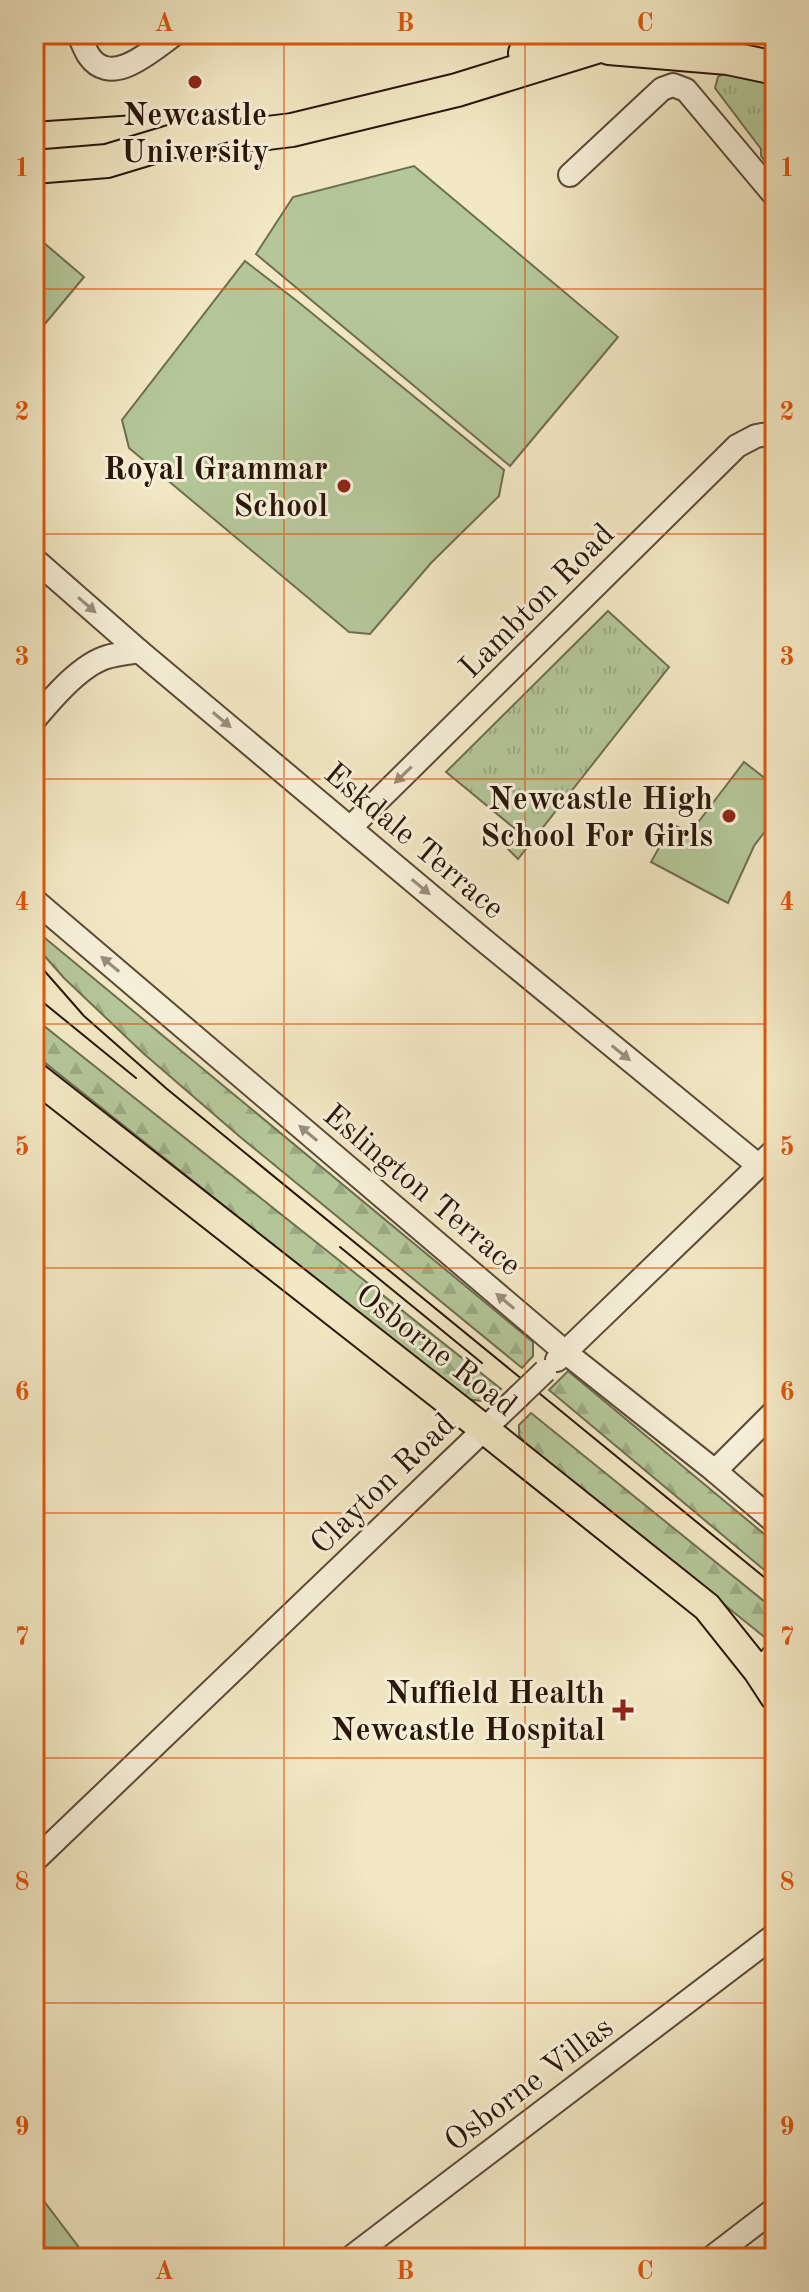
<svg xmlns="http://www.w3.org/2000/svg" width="809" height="2292" font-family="'Old Standard TT',serif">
	<defs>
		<pattern id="forest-firs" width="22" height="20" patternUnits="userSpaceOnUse" patternTransform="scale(2)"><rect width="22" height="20" fill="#b4c799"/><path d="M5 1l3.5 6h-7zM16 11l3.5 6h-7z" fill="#9baa82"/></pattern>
		<pattern id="park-tufts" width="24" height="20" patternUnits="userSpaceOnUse" patternTransform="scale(2)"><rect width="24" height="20" fill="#b4c799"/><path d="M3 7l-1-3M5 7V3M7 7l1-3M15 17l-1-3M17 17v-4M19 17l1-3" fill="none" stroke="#9baa82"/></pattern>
	</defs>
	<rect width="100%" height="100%" fill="#f2e8c4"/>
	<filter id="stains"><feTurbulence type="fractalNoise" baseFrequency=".0025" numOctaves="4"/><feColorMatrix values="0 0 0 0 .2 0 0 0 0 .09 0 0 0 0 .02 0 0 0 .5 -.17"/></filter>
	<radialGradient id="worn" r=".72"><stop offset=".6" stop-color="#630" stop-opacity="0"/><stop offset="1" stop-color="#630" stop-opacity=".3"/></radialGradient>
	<g fill="#b4c799" stroke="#6e6e52" stroke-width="2">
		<polygon points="414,166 618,337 510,466 256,254 293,197"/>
		<polygon points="37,237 84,277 34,337 34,241"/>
		<polygon points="245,261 297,301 504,470 499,496 431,563 370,634 349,632 129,448 122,420"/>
		<polygon points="744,762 775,786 775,818 754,846 728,903 651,862 672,824 690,833"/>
	</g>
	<g fill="url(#forest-firs)" stroke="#6e6e52" stroke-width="2">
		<polygon points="34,929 533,1342 533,1356 522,1368 239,1136 143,1053 64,978 34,944"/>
		<polygon points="34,1018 501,1389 482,1401 466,1399 34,1054"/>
		<polygon points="568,1371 775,1543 775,1579 549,1390"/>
		<polygon points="531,1413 775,1610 775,1641 773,1644 527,1445 519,1435 519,1425"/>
	</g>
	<g fill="url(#park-tufts)" stroke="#6e6e52" stroke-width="2">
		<polygon points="726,72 775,84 775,166 767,164 761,156 761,149 715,88 718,77"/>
		<polygon points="608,611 669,667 518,859 507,848 519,832 446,772"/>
		<polygon points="34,2188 87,2258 34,2258"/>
	</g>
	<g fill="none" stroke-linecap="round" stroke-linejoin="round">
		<defs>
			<g id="minor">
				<path d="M78,34c4,7 7,16 11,22 23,33 64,-7 86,-22"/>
				<polyline points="570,175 662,89 673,85 686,90 775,196"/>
				<polyline points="34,559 139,651 481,938 759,1166"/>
				<path d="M34,720c18,-21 46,-55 73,-63 10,-3 22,-4 32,-6"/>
				<polyline points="350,828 737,446 756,436 775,433"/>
				<polyline points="34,900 565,1352 715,1471 775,1522"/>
				<polyline points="557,1360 775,1150"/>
				<polyline points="715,1471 775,1411"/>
				<polyline points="758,1671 775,1654"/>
				<polyline points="34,1861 519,1396"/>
				<polyline points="350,2258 775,1935"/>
				<polyline points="711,2258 775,2209"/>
			</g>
			<polyline id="major" points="34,1076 484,1429 707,1607 758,1671 775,1697"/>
			<g id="highway">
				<polyline points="609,48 728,58 775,68"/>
				<polyline points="525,53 557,34"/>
				<polyline points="34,139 194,128"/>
				<polyline points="192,142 292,130 457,90 638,34"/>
			</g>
		</defs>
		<use href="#minor" stroke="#5b4a38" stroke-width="26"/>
		<use href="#major" stroke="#29160a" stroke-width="32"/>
		<use href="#highway" stroke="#29160a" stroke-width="36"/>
		<use href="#minor" stroke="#f7f0d9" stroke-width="22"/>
		<use href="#major" stroke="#f2e8c4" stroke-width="28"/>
		<use href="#highway" stroke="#f2e8c4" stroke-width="32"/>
		<g stroke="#29160a" stroke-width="2">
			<polyline points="34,959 84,1016 167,1089 775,1586"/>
			<polyline points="34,995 136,1078"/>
			<polyline points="340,1247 482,1363"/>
		</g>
		<defs>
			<polyline id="minor-bridge" points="519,1396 545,1371"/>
			<polyline id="highway-bridge" points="34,167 107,161 223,126"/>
		</defs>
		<use href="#minor-bridge" stroke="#5b4a38" stroke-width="26" stroke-linecap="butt"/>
		<use href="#highway-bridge" stroke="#29160a" stroke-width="36" stroke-linecap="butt"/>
		<use href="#minor-bridge" stroke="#f7f0d9" stroke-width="22"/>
		<use href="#highway-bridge" stroke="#f2e8c4" stroke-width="32"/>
	</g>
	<defs><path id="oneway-solid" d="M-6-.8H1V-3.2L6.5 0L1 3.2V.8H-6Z" transform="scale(2)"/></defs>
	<g fill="#9a8e7c">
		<use href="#oneway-solid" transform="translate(87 605) rotate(41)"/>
		<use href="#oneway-solid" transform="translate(222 720) rotate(40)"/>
		<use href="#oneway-solid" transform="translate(403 775) rotate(136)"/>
		<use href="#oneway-solid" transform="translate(421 887) rotate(40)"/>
		<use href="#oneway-solid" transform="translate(110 964) rotate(-140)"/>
		<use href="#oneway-solid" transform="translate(621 1053) rotate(39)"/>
		<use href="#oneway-solid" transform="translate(308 1133) rotate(-140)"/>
		<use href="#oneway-solid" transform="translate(505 1301) rotate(-140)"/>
	</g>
	<path fill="none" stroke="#de560c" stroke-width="2" stroke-opacity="0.55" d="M284,34v2224M525,34v2224M34,289h741M34,534h741M34,779h741M34,1024h741M34,1268h741M34,1513h741M34,1758h741M34,2003h741"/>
	<g fill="#8f2418" stroke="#f7f0d9" stroke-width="3">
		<circle cx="195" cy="82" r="8"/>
		<circle cx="344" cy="486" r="8"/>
		<circle cx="729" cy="816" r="8"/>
		<path d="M619 1698h8v8h8v8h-8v8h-8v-8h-8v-8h8z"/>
	</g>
	<g text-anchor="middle" stroke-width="6" stroke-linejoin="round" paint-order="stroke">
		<g font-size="32" font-weight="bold" fill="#29160a" stroke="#f7f0d9" text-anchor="end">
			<text x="195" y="125" text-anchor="middle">Newcastle<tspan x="195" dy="37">University</tspan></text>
			<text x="328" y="479">Royal Grammar<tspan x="328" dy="37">School</tspan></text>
			<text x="713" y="809">Newcastle High<tspan x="713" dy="37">School For Girls</tspan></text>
			<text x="605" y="1703">Nuffield Health<tspan x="605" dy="37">Newcastle Hospital</tspan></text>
		</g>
		<g font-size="32" fill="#29160a" stroke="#f7f0d9">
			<text transform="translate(536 600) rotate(-45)" y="11">Lambton Road</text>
			<text transform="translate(415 840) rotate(40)" y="11">Eskdale Terrace</text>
			<text transform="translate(423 1189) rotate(40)" y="11">Eslington Terrace</text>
			<text transform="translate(437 1349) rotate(38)" y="11">Osborne Road</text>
			<text transform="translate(382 1483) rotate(-44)" y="11">Clayton Road</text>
			<text transform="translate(528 2083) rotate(-37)" y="11">Osborne Villas</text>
		</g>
	</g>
	<rect width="809" height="2292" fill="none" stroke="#f2e8c4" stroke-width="88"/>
	<rect x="44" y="44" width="721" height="2204" fill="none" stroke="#de560c" stroke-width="3"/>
	<g font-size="26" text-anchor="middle" font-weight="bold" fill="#de560c">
		<text x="164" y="31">A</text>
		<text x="405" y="31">B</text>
		<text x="645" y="31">C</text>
		<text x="22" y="176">1</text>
		<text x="787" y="176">1</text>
		<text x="22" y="420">2</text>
		<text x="787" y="420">2</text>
		<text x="22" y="665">3</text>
		<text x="787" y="665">3</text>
		<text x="22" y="910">4</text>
		<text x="787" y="910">4</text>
		<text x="22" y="1155">5</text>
		<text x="787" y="1155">5</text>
		<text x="22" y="1400">6</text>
		<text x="787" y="1400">6</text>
		<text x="22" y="1645">7</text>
		<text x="787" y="1645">7</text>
		<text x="22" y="1890">8</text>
		<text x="787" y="1890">8</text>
		<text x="22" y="2135">9</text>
		<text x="787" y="2135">9</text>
		<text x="164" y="2279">A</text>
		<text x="405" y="2279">B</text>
		<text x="645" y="2279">C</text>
	</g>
	<rect width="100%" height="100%" filter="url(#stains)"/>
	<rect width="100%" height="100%" fill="url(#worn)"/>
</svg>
